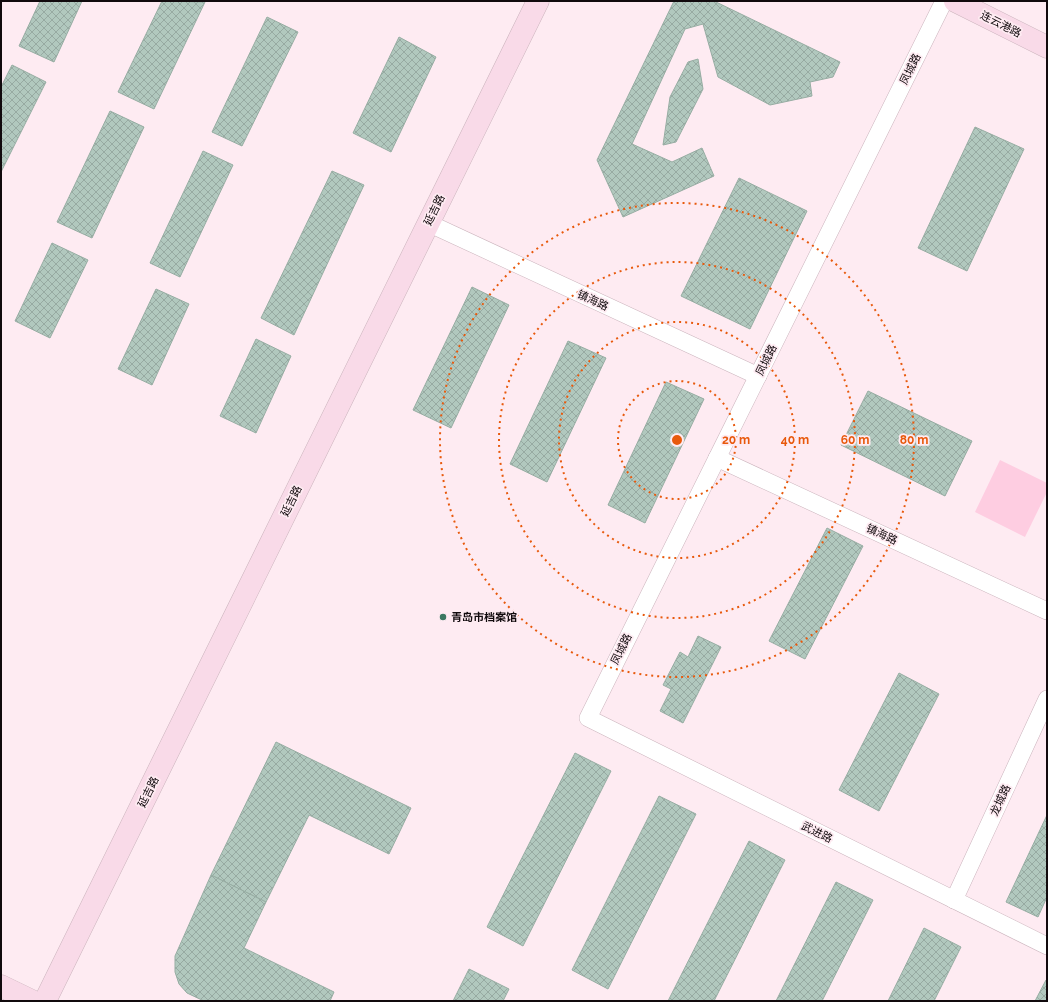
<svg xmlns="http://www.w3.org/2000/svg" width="1048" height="1002" font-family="Raleway,'Noto Sans SC',sans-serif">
	<defs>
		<pattern id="building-cross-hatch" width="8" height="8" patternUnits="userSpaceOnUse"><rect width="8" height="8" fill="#b1c8be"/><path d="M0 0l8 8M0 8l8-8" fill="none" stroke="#97aaa2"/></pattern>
	</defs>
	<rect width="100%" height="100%" fill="#feebf2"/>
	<polygon fill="#fecde1" points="1000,460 1047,483 1047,492 1025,537 975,512"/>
	<g fill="url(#building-cross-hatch)" stroke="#97ada3">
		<polygon points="40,1 82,1 54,62 19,46"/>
		<polygon points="162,1 205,2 154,109 118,92"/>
		<polygon points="674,1 714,1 840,62 833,77 810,82 812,96 770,105 718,77 703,24 685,29 632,144 672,162 702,148 714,176 623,217 597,160"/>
		<polygon points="267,17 298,32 242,146 212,132"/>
		<polygon points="399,37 436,57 391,152 353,133"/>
		<polygon points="698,59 703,89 676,142 663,145 670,97 688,62"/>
		<polygon points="12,65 46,82 1,172 1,87"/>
		<polygon points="110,111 144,127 92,238 57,222"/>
		<polygon points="975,127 1024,149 967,271 918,248"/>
		<polygon points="203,151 233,165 180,277 150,263"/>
		<polygon points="332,171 364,185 294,335 261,318"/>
		<polygon points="739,178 807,211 750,329 681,296"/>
		<polygon points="52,243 88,260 50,338 15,321"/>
		<polygon points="472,287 509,305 451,428 413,410"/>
		<polygon points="156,289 189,304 152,385 118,369"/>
		<polygon points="256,339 291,356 256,433 220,416"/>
		<polygon points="568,341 606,358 547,482 510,464"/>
		<polygon points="666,382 704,399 645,523 608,505"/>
		<polygon points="868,391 972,441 945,496 841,445"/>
		<polygon points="827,528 863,546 805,659 769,641"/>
		<polygon points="698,636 721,647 683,723 660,711 671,689 663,685 680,652 688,657"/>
		<polygon points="899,673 939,694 879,811 839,790"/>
		<polygon points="276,742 411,808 389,854 309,815 266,902 211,875"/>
		<polygon points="575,753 611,771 523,946 487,927"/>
		<polygon points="659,796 696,814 608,989 572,970"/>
		<polygon points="1047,815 1047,897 1038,917 1006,902"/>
		<polygon points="749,841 785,860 714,1001 668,1001"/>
		<polygon points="211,875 266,902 244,948 334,992 330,1001 204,1001 187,993 179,984 175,972 175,956"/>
		<polygon points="836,882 873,900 822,1001 776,1001"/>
		<polygon points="924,928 961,947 934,1001 888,1001"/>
		<polygon points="469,969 509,989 503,1001 453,1001"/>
		<polygon points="1046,980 1047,981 1047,1001 1035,1001"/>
	</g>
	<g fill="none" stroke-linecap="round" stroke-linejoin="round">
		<defs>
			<g id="minor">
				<polyline points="944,1 588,718 1047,946"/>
				<polyline points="428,223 758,376"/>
				<polyline points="717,458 1047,611"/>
				<polyline points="954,900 1047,699"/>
			</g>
			<g id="secondary">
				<polyline points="955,1 1047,47"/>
				<polyline points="1,986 32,1001"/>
				<polyline points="45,1001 538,1"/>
			</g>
		</defs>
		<use href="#minor" stroke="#cbb4bd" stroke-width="18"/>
		<use href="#secondary" stroke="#cbb4bd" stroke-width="23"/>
		<use href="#minor" stroke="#fff" stroke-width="17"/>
		<use href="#secondary" stroke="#f9dae8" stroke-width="22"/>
	</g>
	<g fill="none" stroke="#e8590c" stroke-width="2" stroke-dasharray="2 4">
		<circle cx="677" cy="440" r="59"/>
		<circle cx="677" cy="440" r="118"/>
		<circle cx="677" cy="440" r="178"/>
		<circle cx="677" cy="440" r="237"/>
	</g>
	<circle fill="#3b7761" stroke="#feebf2" stroke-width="1.5" cx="443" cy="617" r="4"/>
	<g text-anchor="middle" stroke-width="3.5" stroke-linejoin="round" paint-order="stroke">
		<g font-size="11" fill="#110a0d" stroke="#feebf2">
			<text transform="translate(1001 24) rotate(27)" y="4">连云港路</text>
			<text transform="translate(910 69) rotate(-64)" y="4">凤城路</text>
			<text transform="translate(434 210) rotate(-64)" y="4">延吉路</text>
			<text transform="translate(593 300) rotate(25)" y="4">镇海路</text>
			<text transform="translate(766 360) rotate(-64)" y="4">凤城路</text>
			<text transform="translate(291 501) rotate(-64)" y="4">延吉路</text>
			<text transform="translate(882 534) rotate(25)" y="4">镇海路</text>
			<text transform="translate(621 649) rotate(-64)" y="4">凤城路</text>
			<text transform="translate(148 792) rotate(-64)" y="4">延吉路</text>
			<text transform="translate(1000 800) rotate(-65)" y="4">龙城路</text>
			<text transform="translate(817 832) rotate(26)" y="4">武进路</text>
		</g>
		<g font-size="11" font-weight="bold" fill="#110a0d" stroke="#feebf2" text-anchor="start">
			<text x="451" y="621">青岛市档案馆</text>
		</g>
	</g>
	<circle cx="677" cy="440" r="6" fill="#e8590c" stroke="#feebf2" stroke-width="2"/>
	<g font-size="12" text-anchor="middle" font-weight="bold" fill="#e8590c" stroke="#feebf2" stroke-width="3.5" stroke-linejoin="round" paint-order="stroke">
		<text x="736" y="444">20 m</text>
		<text x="795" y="444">40 m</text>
		<text x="855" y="444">60 m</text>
		<text x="914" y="444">80 m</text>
	</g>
	<rect width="1048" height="1002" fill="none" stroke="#110a0d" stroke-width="4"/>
</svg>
